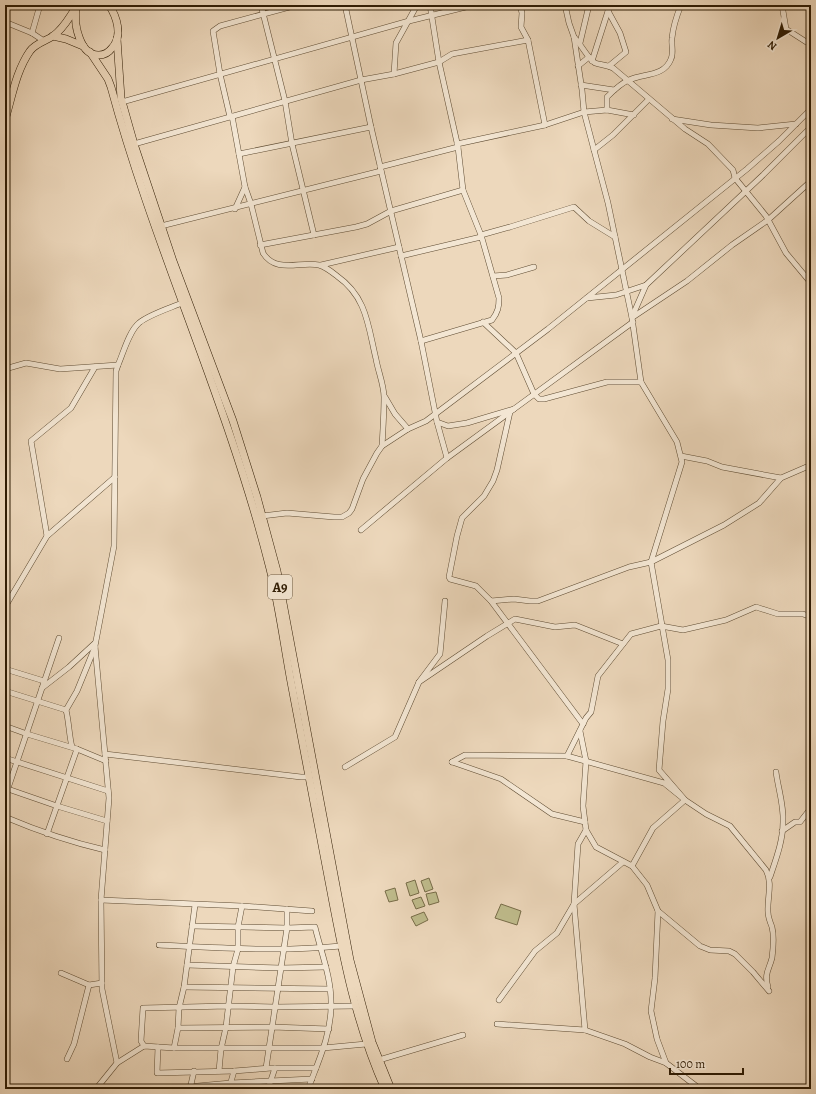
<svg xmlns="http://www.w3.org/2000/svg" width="816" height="1094" font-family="Alegreya,serif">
	<rect width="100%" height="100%" fill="#edd8bc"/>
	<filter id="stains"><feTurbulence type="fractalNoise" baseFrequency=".005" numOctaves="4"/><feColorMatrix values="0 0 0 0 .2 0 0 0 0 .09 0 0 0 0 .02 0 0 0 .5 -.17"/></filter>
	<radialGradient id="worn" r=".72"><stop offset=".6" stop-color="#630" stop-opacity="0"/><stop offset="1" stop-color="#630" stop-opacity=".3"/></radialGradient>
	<g fill="#bfbc8c" stroke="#776c48">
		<polygon points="429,878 433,889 425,892 421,881"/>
		<polygon points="415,880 419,893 410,896 406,883"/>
		<polygon points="395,888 398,900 389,902 385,891"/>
		<polygon points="436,892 439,902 429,905 426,894"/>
		<polygon points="421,897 425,906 416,909 412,900"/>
		<polygon points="501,904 521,911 517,925 495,918"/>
		<polygon points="424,912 428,920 416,926 411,917"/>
	</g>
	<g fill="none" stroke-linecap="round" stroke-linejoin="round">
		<defs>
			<g id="minor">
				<polyline points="261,5 285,101 292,144 314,235"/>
				<polyline points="345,5 371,127 421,341 437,422 448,426 467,423 514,409"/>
				<polyline points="520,5 522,13 521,27 528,40 545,125"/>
				<polyline points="565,5 569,23 574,37 582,90 584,112 608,203 632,318 641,382 677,442 682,462 651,562 668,660 668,689 663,721 659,770 685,800 664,783 567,756"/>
				<polyline points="782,5 786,29 811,45"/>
				<polyline points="5,22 32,33 44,41"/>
				<polyline points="32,33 40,5"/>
				<path d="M574,37c6,6 15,23 21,26 6,2 12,2 18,5l72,61 23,15 25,26 2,8 31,38 20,37 25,30"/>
				<polyline points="580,43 589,5"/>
				<polyline points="592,61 608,11"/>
				<polyline points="578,66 589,57"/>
				<polyline points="609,66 626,52 620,33 608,11 610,5"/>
				<polyline points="394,74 396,43 417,5"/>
				<polyline points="581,85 614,90"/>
				<polyline points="122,102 409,21 474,5"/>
				<path d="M607,110v-13c6,-6 14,-14 22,-17 15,-7 35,-3 42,-21 3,-7 0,-14 1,-21 1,-11 5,-23 9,-33"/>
				<path d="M232,116l13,71 6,17 12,49c13,21 37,8 56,12 7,2 13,7 18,11 30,21 31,50 39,83 2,12 8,26 8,38 0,17 -1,33 -2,49"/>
				<polyline points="230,117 220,74 213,31 220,26 297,5"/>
				<polyline points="672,119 711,125 758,128 796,124"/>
				<polyline points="134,144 361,80 394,74 439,62 452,54 528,40"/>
				<polyline points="457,144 545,125 584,112 607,110 634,115"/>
				<polyline points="594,150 613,135 649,99"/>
				<polyline points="239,154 371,127"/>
				<polyline points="380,167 458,147"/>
				<polyline points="235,209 245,187"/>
				<polyline points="161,226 381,171"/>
				<polyline points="481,235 510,227 574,207 589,221 615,237"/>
				<polyline points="260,245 356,227 367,224 391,211 463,190"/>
				<polyline points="401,256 481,237"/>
				<polyline points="321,265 399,247"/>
				<polyline points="493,276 507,275 534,267"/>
				<polyline points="587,298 616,295 646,285"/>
				<polyline points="632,317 646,285 763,175 811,127"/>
				<polyline points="633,317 687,281 732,245 768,220 811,181"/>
				<polyline points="483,322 516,353 534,394 539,399 544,399 607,382 641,382"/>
				<path d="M421,341l71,-21c6,-8 7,-13 7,-22l-18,-63 -18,-45 -5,-43 -19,-85 -9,-57"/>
				<polyline points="95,367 71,408 31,441 47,536 115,477"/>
				<polyline points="5,369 26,363 60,369 118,365"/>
				<polyline points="385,397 395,414 408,429"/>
				<polyline points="510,412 497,470 493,481 484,496 462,518 457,536 449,577 450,579 476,586 491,601 514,599 530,601 538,601 629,567 651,562 724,525 759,503 781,478 811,465"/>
				<polyline points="437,422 447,458"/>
				<polyline points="681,456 707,461 722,467 781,478"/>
				<polyline points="262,516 287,513 334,517 342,517 349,513 352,509 363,479 377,453 382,446 408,429 426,421 548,329 747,169 779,141 811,109"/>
				<polyline points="361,530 447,458 633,322"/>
				<polyline points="491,601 583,724"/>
				<polyline points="5,607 47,536"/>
				<polyline points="5,669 44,681"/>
				<polyline points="419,682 487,636 515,619 555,627 575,625 623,644"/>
				<polyline points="42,688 69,667 95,643"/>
				<polyline points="5,691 66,710"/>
				<polyline points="5,726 27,734 77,749 106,761"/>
				<polyline points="580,731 586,761 583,806 586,830 596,847 632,866 647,885 658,911 700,946 710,950 729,951 735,954 753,972 769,991"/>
				<path d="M72,747c-3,-12 -3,-25 -6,-37l11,-19 18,-44"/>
				<polyline points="105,754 301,777 309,777"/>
				<polyline points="5,758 108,791"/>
				<polyline points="452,762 465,755 567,756 586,718 591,712 598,676 631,634 661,626 683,630 726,620 756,607 778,614 803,614 811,617"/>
				<polyline points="452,762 501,779 552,814 585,822"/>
				<polyline points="345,767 395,737 419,682 440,654 445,601"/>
				<polyline points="5,788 57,806 107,821"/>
				<polyline points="5,797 59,638"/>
				<path d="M5,817c33,14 65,25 100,33"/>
				<polyline points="782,831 795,822 800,822 811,808"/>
				<polyline points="47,834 77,749"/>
				<path d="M632,866l21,-38 32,-28 21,14 24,12 36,44c7,14 1,27 2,42 0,5 2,10 4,15 2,8 1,23 0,31 -3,12 -8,15 -4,29"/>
				<path d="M770,877c6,-18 13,-36 13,-55 1,-17 -5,-34 -7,-50"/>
				<polyline points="101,900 242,906 312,911"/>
				<polyline points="658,911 655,978 651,1011 657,1039 666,1063"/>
				<path d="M192,926l95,2 28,-1c6,25 17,52 16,79 0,29 -13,56 -23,83"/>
				<path d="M159,945c61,3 122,7 182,1"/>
				<polyline points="187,965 281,968 326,967"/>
				<polyline points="61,973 89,985 102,983"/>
				<polyline points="184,987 330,989"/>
				<polyline points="499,1000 535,951 557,933 574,904 623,862"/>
				<polyline points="497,1024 585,1030 625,1044 650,1057 666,1063 696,1086"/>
				<polyline points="178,1028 272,1027 329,1029"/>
				<polyline points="585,1030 574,904 578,844 586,830"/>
				<polyline points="144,1046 141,1041 143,1008 228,1006 275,1007 356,1006"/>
				<polyline points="158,1047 157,1073 234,1071 271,1068 316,1068"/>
				<polyline points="174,1048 178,1028 179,1008 184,987 195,905"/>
				<polyline points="67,1059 74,1044 89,985"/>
				<polyline points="379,1060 463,1035"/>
				<polyline points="117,1063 144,1046 174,1048 323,1048 366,1044"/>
				<polyline points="266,1068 287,928 287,909"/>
				<polyline points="219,1071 221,1049 226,1027 233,967 238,949 238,927 242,906"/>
				<path d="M96,1089l21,-26 -15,-74 -1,-89 8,-102 -14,-152 19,-100 2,-175 2,-6c5,-11 11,-34 21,-42 9,-8 31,-15 43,-20"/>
				<polyline points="164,1089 231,1083 312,1079"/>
				<polyline points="190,1089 194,1071"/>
				<polyline points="229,1089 234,1071"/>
				<polyline points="268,1089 275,1068"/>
			</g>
			<g id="highway">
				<path d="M76,10c-2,15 4,46 23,45 5,0 10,-3 13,-7 11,-12 5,-31 -3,-43"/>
				<polyline points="53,36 66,39 83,46"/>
				<polyline points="117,39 121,98 134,144 173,261 233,421 257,497 277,571 350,960 372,1042 391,1089"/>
				<path d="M90,52l18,27 3,8c44,163 118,317 159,482 9,37 14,75 21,113 13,68 26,137 39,205 13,69 26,138 55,202"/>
				<path d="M5,120c7,-23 11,-49 25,-69 6,-8 16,-10 23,-15 12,-8 17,-21 25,-31"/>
			</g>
		</defs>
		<use href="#minor" stroke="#5e4b32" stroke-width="6"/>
		<use href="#highway" stroke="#2f1c04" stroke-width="8"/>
		<use href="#minor" stroke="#f3e6d3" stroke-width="5"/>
		<use href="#highway" stroke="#edd8bc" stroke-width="7"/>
	</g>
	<g text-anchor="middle" stroke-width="3" stroke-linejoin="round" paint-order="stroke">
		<rect fill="#f3e6d3" stroke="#6a5942" stroke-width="1" x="268" y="575" width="24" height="24" rx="3"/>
		<g font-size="14" font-weight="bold" fill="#2f1c04">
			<text x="280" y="592">A9</text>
		</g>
	</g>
	<rect width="816" height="1094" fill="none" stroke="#edd8bc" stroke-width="20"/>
	<rect x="6" y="6" width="804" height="1082" fill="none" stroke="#2f1c04" stroke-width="2"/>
	<rect x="10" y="10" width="796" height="1074" fill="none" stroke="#2f1c04"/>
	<g transform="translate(778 38) rotate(218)" stroke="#f3e6d3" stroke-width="3" paint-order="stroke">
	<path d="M0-3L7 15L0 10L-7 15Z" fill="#2f1c04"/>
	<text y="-6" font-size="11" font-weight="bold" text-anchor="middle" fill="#2f1c04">N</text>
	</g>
	<path d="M670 1068v6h73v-6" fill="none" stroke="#2f1c04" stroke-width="2"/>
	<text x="676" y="1068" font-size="12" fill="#2f1c04" stroke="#f3e6d3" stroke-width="3" paint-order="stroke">100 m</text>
	<rect width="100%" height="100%" filter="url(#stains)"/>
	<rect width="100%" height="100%" fill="url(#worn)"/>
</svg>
